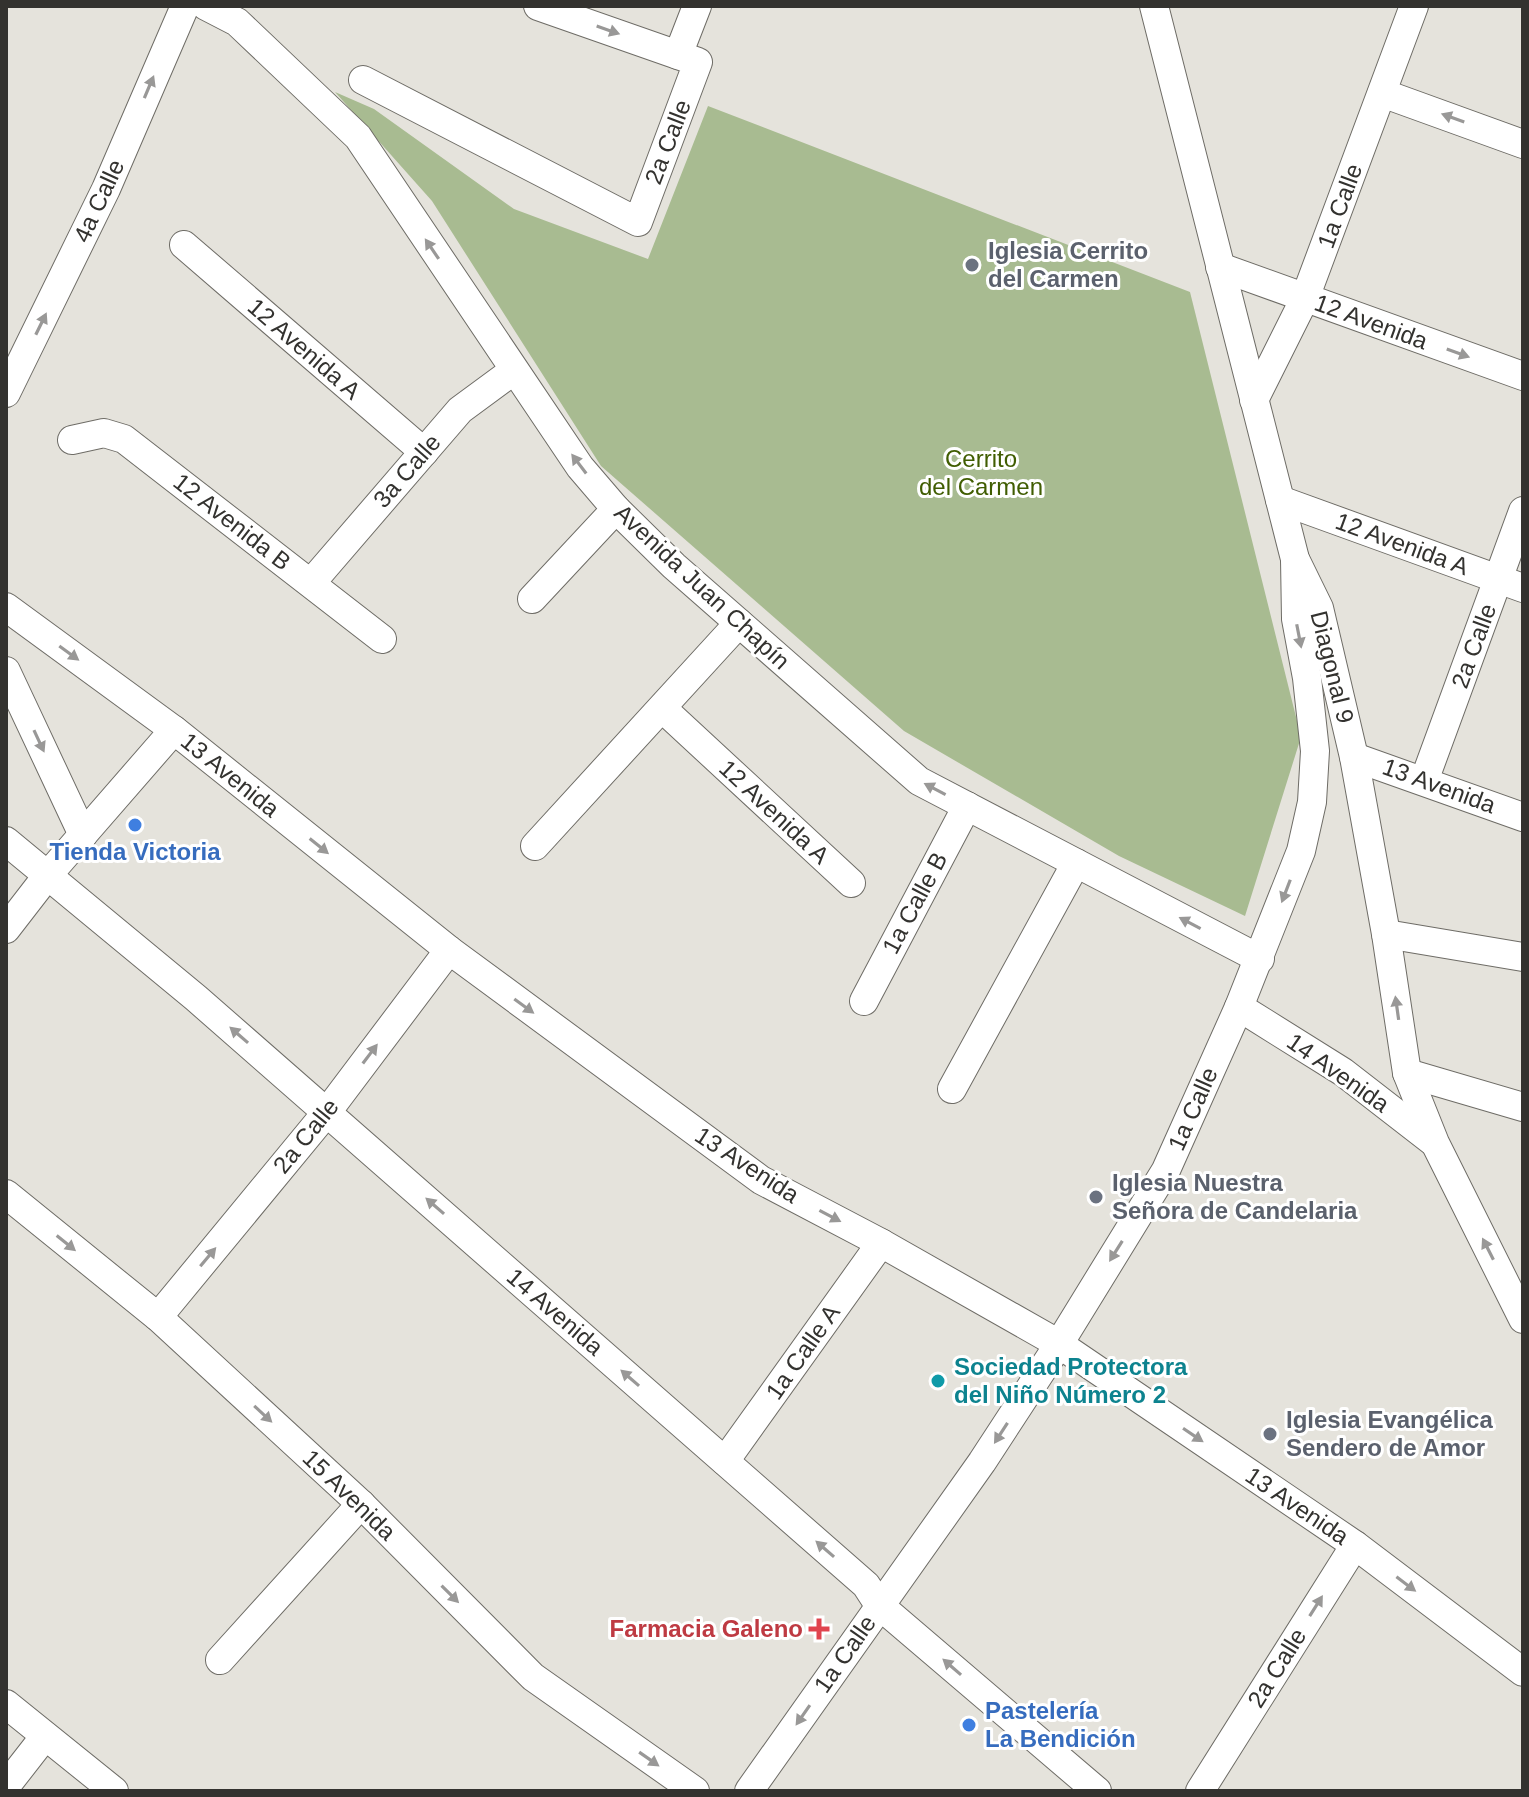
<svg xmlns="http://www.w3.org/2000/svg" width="1529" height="1797" font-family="Arial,sans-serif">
	<rect width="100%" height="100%" fill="#e5e3dc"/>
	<polygon fill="#a8bb91" points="335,92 374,109 514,209 648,259 708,106 1190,292 1301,737 1245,916 1119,856 904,731 601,466 432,201"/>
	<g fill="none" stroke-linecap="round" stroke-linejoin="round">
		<defs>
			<g id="minor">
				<polyline points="206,6 237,22 358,137 580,467 616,509 674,566 919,781 1260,959"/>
				<polyline points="1154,6 1295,559 1319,608 1354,757 1386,934 1407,1073 1435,1143 1523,1319"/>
				<polyline points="678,55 697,6"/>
				<polyline points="363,80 638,222 698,62 538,6"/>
				<polyline points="1382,93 1523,144"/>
				<polyline points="184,245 424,452"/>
				<polyline points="1220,267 1523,376"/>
				<polyline points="6,393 106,189 185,6"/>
				<polyline points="1254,400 1305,298 1414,6"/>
				<polyline points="72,440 104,433 124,439 382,639"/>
				<polyline points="1280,500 1523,588"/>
				<polyline points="311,583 460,410 513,371"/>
				<polyline points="532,599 616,509"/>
				<polyline points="6,607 174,730 449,950 761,1180 881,1243 1059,1344 1355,1545 1523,1672"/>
				<polyline points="6,671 83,835"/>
				<polyline points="662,708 851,883"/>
				<polyline points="1354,757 1523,817"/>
				<polyline points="1424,781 1523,511"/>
				<polyline points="6,841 196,998 866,1585 879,1605 1097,1791"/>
				<polyline points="535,846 739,623"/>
				<polyline points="6,929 47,876 174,730"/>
				<polyline points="1386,934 1523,957"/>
				<polyline points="864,1001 967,806"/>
				<polyline points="1239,1007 1343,1072 1432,1141"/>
				<polyline points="1407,1073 1523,1107"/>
				<polyline points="952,1089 1076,863"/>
				<polyline points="6,1194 158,1317 361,1504 533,1677 695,1791"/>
				<polyline points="158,1317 327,1112 449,950"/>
				<polyline points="725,1461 881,1243"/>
				<polyline points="220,1660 361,1504"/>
				<polyline points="6,1704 114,1791"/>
				<polyline points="6,1786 45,1736"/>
				<polyline points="749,1791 982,1462 1059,1344 1166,1170 1239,1007 1301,851 1312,802 1315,751 1307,678 1296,619 1295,559"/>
				<polyline points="1200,1791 1355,1545"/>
			</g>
		</defs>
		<use href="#minor" stroke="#6e6c66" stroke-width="30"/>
		<use href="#minor" stroke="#fff" stroke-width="28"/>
	</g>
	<defs><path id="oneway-solid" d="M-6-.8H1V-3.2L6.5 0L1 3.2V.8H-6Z" transform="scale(2)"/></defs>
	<g fill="#999897">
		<use href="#oneway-solid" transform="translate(608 30) rotate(19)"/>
		<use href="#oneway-solid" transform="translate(149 87) rotate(-67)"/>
		<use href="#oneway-solid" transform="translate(1453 118) rotate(-160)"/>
		<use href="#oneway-solid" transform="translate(432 249) rotate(-124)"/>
		<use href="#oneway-solid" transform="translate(41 324) rotate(-64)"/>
		<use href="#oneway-solid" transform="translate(1458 353) rotate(20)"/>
		<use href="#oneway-solid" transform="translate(579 464) rotate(-127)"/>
		<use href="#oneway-solid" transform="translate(1299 636) rotate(79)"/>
		<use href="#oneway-solid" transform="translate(69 653) rotate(36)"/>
		<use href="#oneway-solid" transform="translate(39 741) rotate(65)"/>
		<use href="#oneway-solid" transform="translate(935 789) rotate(-152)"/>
		<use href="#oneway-solid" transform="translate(319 846) rotate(39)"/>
		<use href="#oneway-solid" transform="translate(1286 891) rotate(111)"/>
		<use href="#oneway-solid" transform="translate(1190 923) rotate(-152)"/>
		<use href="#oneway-solid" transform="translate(524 1006) rotate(36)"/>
		<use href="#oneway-solid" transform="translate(1397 1008) rotate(-98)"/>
		<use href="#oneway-solid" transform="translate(239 1035) rotate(-139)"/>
		<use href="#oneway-solid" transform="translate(370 1054) rotate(-53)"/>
		<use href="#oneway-solid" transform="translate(435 1206) rotate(-139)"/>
		<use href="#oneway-solid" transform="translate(830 1216) rotate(28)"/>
		<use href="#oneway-solid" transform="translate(66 1243) rotate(39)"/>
		<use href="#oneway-solid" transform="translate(1488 1249) rotate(-117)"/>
		<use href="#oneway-solid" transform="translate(1116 1251) rotate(122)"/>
		<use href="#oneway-solid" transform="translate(208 1257) rotate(-50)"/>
		<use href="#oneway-solid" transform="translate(630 1378) rotate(-139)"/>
		<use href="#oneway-solid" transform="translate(263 1414) rotate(43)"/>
		<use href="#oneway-solid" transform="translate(1001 1433) rotate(123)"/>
		<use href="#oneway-solid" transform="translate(1193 1435) rotate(34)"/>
		<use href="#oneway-solid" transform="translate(825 1549) rotate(-139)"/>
		<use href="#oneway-solid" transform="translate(1406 1584) rotate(37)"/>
		<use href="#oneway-solid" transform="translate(450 1594) rotate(45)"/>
		<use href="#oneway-solid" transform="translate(1316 1606) rotate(-58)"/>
		<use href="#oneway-solid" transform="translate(952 1667) rotate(-139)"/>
		<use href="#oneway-solid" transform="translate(803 1715) rotate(125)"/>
		<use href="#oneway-solid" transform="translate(649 1759) rotate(35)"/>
	</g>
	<g fill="#6b7280" stroke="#fff" stroke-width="3">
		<circle cx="972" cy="265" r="8"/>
		<circle cx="1096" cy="1197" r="8"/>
		<circle cx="1270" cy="1434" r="8"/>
	</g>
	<g fill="#3f7fe0" stroke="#fff" stroke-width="3">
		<circle cx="135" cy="825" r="8"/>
		<circle cx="969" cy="1725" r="8"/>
	</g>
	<circle fill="#0f9aa8" stroke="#fff" stroke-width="3" cx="938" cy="1381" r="8"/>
	<path fill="#e0444e" stroke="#fff" stroke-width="3" d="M815 1617h8v8h8v8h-8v8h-8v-8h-8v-8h8z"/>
	<g text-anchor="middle" stroke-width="6" stroke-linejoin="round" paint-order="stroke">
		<g font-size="24" fill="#33322f" stroke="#fff">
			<text transform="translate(668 142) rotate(-69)" y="8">2a Calle</text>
			<text transform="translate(99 201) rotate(-65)" y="8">4a Calle</text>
			<text transform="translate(1340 206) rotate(-70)" y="8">1a Calle</text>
			<text transform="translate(1371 322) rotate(20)" y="8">12 Avenida</text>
			<text transform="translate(304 349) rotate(41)" y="8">12 Avenida A</text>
			<text transform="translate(407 471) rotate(-49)" y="8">3a Calle</text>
			<text transform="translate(232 522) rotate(38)" y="8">12 Avenida B</text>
			<text transform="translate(1402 544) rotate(20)" y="8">12 Avenida A</text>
			<text transform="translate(702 587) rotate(43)" y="8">Avenida Juan Chapín</text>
			<text transform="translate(1474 646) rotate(-70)" y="8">2a Calle</text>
			<text transform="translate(1332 667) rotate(76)" y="8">Diagonal 9</text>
			<text transform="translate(230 775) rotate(39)" y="8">13 Avenida</text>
			<text transform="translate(1439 786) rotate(20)" y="8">13 Avenida</text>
			<text transform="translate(774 812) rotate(43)" y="8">12 Avenida A</text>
			<text transform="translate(915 903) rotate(-62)" y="8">1a Calle B</text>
			<text transform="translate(1338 1073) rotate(35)" y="8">14 Avenida</text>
			<text transform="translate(1193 1109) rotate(-66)" y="8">1a Calle</text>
			<text transform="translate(306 1136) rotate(-51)" y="8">2a Calle</text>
			<text transform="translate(747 1165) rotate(33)" y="8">13 Avenida</text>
			<text transform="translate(555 1312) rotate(41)" y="8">14 Avenida</text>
			<text transform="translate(803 1352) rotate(-55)" y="8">1a Calle A</text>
			<text transform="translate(349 1495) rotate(44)" y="8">15 Avenida</text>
			<text transform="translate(1297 1506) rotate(34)" y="8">13 Avenida</text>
			<text transform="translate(845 1654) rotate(-55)" y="8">1a Calle</text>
			<text transform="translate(1277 1668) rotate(-58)" y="8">2a Calle</text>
		</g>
		<g font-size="24" font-weight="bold" fill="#5b616d" stroke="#fff" text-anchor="start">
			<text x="988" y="259">Iglesia Cerrito<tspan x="988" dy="28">del Carmen</tspan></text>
			<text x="1112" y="1191">Iglesia Nuestra<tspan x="1112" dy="28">Señora de Candelaria</tspan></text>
			<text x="1286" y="1428">Iglesia Evangélica<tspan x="1286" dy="28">Sendero de Amor</tspan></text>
		</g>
		<g font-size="24" fill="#405d02" stroke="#fff">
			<text x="981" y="467">Cerrito<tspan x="981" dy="28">del Carmen</tspan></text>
		</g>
		<g font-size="24" font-weight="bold" fill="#366cbe" stroke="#fff">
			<text x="135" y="860">Tienda Victoria</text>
			<text x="985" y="1719" text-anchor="start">Pastelería<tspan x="985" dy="28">La Bendición</tspan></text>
		</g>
		<g font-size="24" font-weight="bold" fill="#0d838f" stroke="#fff" text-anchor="start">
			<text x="954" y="1375">Sociedad Protectora<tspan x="954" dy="28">del Niño Número 2</tspan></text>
		</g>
		<g font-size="24" font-weight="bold" fill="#be3a42" stroke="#fff" text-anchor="end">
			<text x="803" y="1637">Farmacia Galeno</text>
		</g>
	</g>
	<rect width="1529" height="1797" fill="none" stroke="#33322f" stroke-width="16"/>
</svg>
